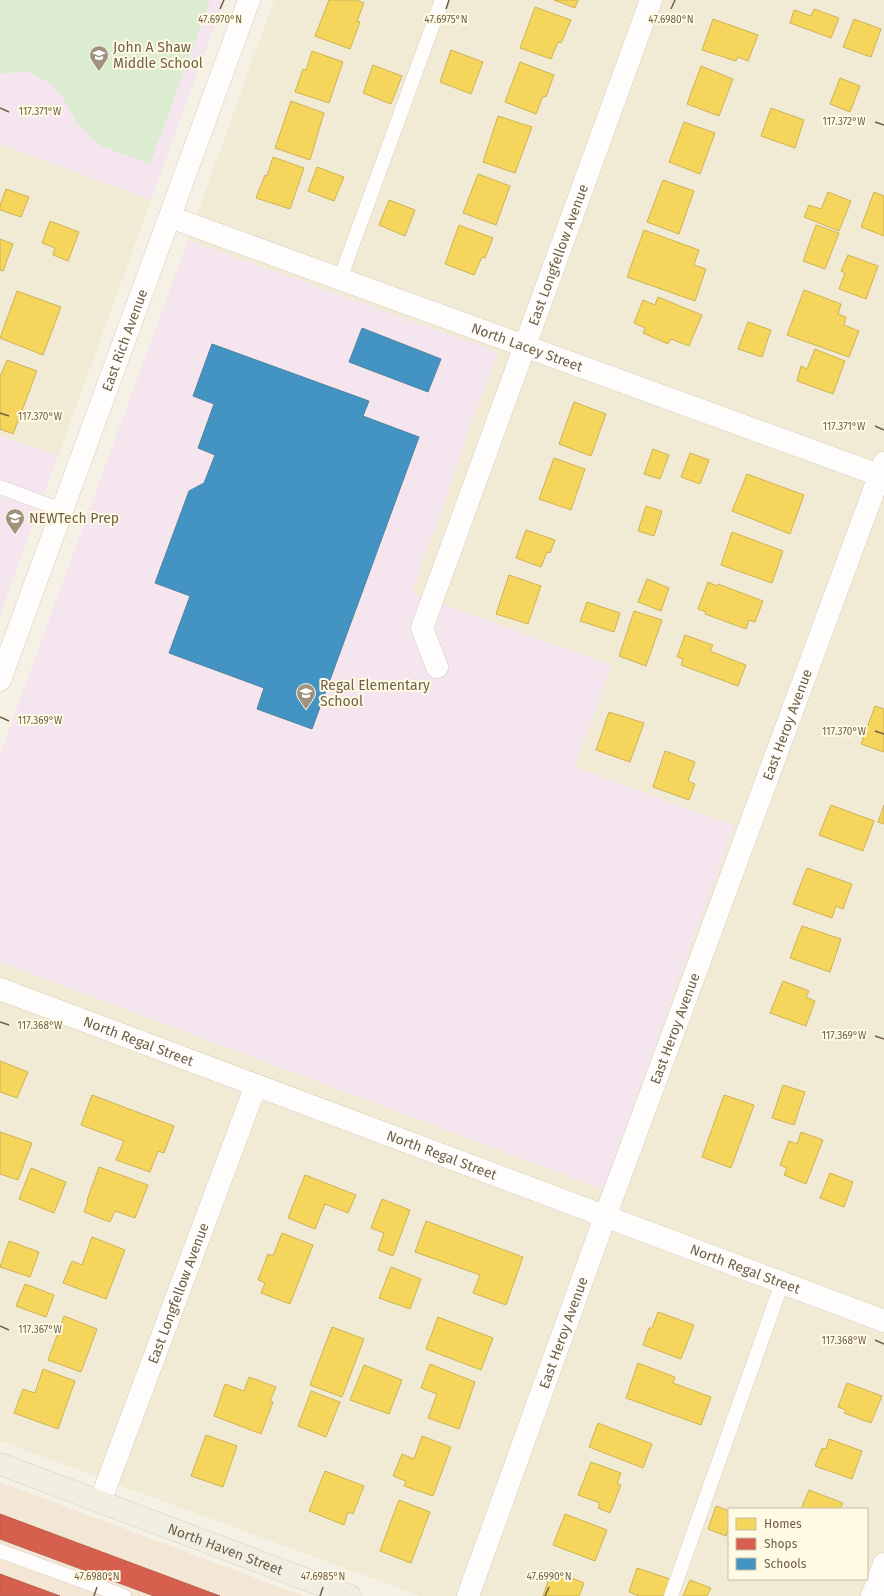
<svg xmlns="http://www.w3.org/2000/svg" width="884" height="1596" font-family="'Fira Sans',sans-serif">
	<rect width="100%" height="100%" fill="#f5f2e5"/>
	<g fill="#f1ebd5" fill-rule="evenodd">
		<path d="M274,0h610v1596h-464l-420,-155v-479l603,227 130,-363 -158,-59 36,-102 -200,-72 86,-241 -309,-112zM729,1509h138v70h-138z"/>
		<polygon points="0,144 151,200 58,456 0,435"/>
	</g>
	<polygon fill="#f4e6d5" points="0,1482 303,1596 0,1596"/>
	<g fill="#f4e5ef">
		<polygon points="0,0 224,0 151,200 0,144"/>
		<polygon points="188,240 497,352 412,593 611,665 575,767 734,826 603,1189 0,962 0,754"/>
		<polygon points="0,435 58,456 0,615"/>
	</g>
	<polygon fill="#dbecd0" points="0,0 210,0 150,164 99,145 78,124 62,96 49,82 26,71 0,74"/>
	<g fill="#f6d55c" stroke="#ceb256">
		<polygon points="329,0 356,0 364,3 357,21 360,22 350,49 315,36"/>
		<polygon points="554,0 578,0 575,8"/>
		<polygon points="535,7 571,20 561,43 558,42 551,59 520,48"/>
		<polygon points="814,9 839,18 831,38 790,23 794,10 811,16"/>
		<polygon points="713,19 758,35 748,61 738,57 736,61 702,50"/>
		<polygon points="854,19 881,29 871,57 843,47"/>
		<polygon points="451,50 483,62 471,94 440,82"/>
		<polygon points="312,51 343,62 329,103 295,92 303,69 306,70"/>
		<polygon points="520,62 554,75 546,97 543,96 536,114 505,102"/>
		<polygon points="373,65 402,76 391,104 363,93"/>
		<polygon points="701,66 733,79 719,116 687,104"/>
		<polygon points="840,78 860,86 850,112 830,104"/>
		<polygon points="291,101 324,113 310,160 275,148"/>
		<polygon points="771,108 804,120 795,148 761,136"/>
		<polygon points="498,116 532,127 515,173 483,162"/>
		<polygon points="684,122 715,133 700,174 669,162"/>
		<polygon points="273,157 304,168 290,209 256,198 265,175 267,176"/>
		<polygon points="317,167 344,177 334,201 308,191"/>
		<polygon points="478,174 510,186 496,225 463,213"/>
		<polygon points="663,180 694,191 679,234 647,222"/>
		<polygon points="6,189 29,197 21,217 0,210 0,206"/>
		<polygon points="828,192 851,201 839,231 804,217 809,205 821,209"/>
		<polygon points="874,192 884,196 884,236 861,227"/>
		<polygon points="389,200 415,210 405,236 379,225"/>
		<polygon points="50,221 79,232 68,261 53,255 55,248 42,243"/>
		<polygon points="459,225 493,238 485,258 482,257 474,275 445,264"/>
		<polygon points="816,225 839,233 825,269 803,261"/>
		<polygon points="644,230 699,250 694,265 706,269 695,301 627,277"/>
		<polygon points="0,239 13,244 3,271 0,270"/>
		<polygon points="848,255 878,266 866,299 839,289 845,273 841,271"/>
		<polygon points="804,290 841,304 838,314 846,317 844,325 859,331 849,357 787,335"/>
		<polygon points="17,291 61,307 43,355 0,338"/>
		<polygon points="658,297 702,315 689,346 671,339 668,344 643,333 645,328 634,323 643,300 655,305"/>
		<polygon points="748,322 771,330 762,357 738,349"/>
		<polygon points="815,349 845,361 833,394 797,381 801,366 807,369"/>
		<polygon points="7,360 37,371 13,434 0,429 0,377"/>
		<polygon points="574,402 606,414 591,456 559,444"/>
		<polygon points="653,449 669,455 660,479 644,474"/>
		<polygon points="690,453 709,460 700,484 681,477"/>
		<polygon points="554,458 585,469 571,510 539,499"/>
		<polygon points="747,474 804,495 790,534 732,511"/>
		<polygon points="646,506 662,511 654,536 638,531"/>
		<polygon points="526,530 555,540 550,553 547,552 541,567 516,558"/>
		<polygon points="732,532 783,551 772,583 721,565"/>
		<polygon points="509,575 541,586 528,624 496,614"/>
		<polygon points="647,579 669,588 661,611 638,602"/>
		<polygon points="708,582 717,586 718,584 763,601 755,622 749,620 746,629 705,614 706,612 698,609"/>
		<polygon points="587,602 620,613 614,632 580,621"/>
		<polygon points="634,611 662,620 646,666 619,656"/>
		<polygon points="685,635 713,645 710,651 746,665 738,686 681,665 683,659 677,657"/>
		<polygon points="875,706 884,709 884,752 861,744"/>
		<polygon points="609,712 644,723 630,762 596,750"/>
		<polygon points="665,751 695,762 688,781 695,784 689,800 653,787"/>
		<polygon points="831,805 874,821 863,851 819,835"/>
		<polygon points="884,805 884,824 878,822"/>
		<polygon points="807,868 852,884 843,909 836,906 832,918 793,904"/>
		<polygon points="802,926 841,939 830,972 790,958"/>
		<polygon points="783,981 809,991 806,997 815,1001 806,1026 770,1013"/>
		<polygon points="0,1061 28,1072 17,1098 0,1092"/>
		<polygon points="783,1085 805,1092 794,1125 772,1118"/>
		<polygon points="92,1095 174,1126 164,1153 158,1151 150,1172 116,1160 124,1141 81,1125"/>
		<polygon points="724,1095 754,1105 731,1168 702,1157"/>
		<polygon points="0,1132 32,1143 18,1180 0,1174"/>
		<polygon points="801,1132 823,1140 806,1184 784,1175 787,1168 780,1165 789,1141 797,1144"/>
		<polygon points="99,1167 148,1185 135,1218 115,1211 110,1222 84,1212 88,1201 87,1200"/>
		<polygon points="31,1168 66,1182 54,1213 19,1199"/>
		<polygon points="830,1173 853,1182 844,1207 820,1198"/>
		<polygon points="305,1175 356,1195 348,1213 325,1204 315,1229 288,1218"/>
		<polygon points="382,1199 410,1210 393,1256 378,1250 384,1233 371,1228"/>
		<polygon points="426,1221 523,1257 506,1305 473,1293 480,1275 415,1252"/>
		<polygon points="282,1233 313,1245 290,1304 261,1293 265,1283 258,1280 268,1254 273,1256"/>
		<polygon points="92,1237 125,1250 106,1299 63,1283 72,1261 82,1265"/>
		<polygon points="9,1241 39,1252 30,1277 0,1267"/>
		<polygon points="391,1267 421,1279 410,1309 379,1298"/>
		<polygon points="25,1284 54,1295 46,1317 16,1306"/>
		<polygon points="658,1312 694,1325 681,1359 643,1345 649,1328 652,1328"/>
		<polygon points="64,1316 97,1329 81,1372 48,1360"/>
		<polygon points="438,1317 493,1338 481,1370 426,1349"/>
		<polygon points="332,1327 364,1339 342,1397 310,1385"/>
		<polygon points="638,1363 675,1377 673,1383 711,1397 701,1425 626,1398"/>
		<polygon points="430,1364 475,1382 459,1429 428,1418 437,1394 421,1388"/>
		<polygon points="364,1365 402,1380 389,1414 350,1400"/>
		<polygon points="43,1369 75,1381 58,1429 14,1413 23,1389 35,1393"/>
		<polygon points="249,1377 276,1387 270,1401 273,1402 261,1434 214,1416 225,1384 244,1391"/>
		<polygon points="847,1383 882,1396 871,1423 844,1413 846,1410 838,1407"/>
		<polygon points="311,1391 340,1402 326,1437 298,1426"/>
		<polygon points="598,1423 652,1444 643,1468 589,1447"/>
		<polygon points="206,1435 237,1446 223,1487 191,1476"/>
		<polygon points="422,1436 451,1447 433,1496 404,1486 406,1481 393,1476 402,1454 414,1459"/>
		<polygon points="829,1439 862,1451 852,1479 815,1466 822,1448 826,1449"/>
		<polygon points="591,1462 621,1473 617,1484 621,1485 610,1513 598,1508 600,1503 578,1495"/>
		<polygon points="325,1471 364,1486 353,1514 348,1512 344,1525 309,1511"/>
		<polygon points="809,1490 843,1503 840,1509 801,1509"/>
		<polygon points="399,1500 430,1512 411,1563 380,1551"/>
		<polygon points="716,1506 729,1511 729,1527 726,1536 708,1529"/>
		<polygon points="565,1514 607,1530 595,1561 553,1545"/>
		<polygon points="637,1568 673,1580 667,1596 639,1596 629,1592"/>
		<polygon points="552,1570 584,1583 579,1596 543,1596"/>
		<polygon points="690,1580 711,1588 707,1596 683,1596"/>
	</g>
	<g fill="#d6604d" stroke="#b8604b">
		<polygon points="0,1514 220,1596 154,1596 0,1539"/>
		<polygon points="0,1574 60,1596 0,1596"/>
	</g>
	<g fill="#4393c3" stroke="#51839e">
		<polygon points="362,328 441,359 428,392 349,362"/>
		<polygon points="212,344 369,401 363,416 419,437 312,729 257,709 264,688 169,653 190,596 155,583 189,491 204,483 215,455 198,448 214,404 193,396"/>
	</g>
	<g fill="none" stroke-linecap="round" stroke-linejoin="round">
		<defs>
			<g id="lane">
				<polyline points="340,279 442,0"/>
				<polyline points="0,487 62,510"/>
				<polyline points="0,1551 124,1596"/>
				<polyline points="671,1596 782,1283"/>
			</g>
			<g id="street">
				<path id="s1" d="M170,217l714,260"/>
				<path id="s2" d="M437,667l-15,-39 229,-628"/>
				<path id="s3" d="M0,680l249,-680"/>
				<path id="s4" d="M0,989l884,332"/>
				<path id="s5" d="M100,1502l156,-417"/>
				<path id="s6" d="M468,1596l137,-379 279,-754"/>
				<polyline points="872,1596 884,1564"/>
			</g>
			<g id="primary">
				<path id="s7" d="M0,1464l350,132"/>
			</g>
		</defs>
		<use href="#lane" stroke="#d3cec0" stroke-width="15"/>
		<use href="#street" stroke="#d3cec0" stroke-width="23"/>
		<use href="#primary" stroke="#d4cec3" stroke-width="23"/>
		<use href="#lane" stroke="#fefdfb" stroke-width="14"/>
		<use href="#street" stroke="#fefdfb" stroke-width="22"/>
		<use href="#primary" stroke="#f1efe2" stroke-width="22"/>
	</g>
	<path fill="none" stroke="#715f47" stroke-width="1.5" d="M220,9l4,-9M446,9l3,-9M671,9l4,-9M0,108l9,4M875,122l9,3M0,413l9,3M875,426l9,4M0,717l9,4M875,731l9,3M0,1022l9,3M875,1036l9,3M0,1326l9,4M875,1340l9,4M94,1596l3,-9M320,1596l3,-9M545,1596l4,-9"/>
	<defs>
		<symbol id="school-pin" viewBox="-11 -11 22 30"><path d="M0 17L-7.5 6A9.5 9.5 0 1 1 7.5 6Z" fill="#9f927e" stroke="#fffae4"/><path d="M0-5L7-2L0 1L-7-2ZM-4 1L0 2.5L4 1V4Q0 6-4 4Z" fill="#fff"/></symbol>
	</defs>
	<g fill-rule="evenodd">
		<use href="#school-pin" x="88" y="44" width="22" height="30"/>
		<use href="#school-pin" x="4" y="507" width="22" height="30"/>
		<use href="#school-pin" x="295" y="682" width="22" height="30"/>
	</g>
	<g text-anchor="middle" stroke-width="4" stroke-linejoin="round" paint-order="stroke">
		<g font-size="14" fill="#715f47" stroke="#fffae4" text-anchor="start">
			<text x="113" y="52">John A Shaw<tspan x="113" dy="16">Middle School</tspan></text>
			<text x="29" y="523">NEWTech Prep</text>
			<text x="320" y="690">Regal Elementary<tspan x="320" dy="16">School</tspan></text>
		</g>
		<g font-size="14" fill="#715f47" stroke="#fffae4">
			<text dy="5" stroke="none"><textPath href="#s2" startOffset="439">East Longfellow Avenue</textPath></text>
			<text dy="5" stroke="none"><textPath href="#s3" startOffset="362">East Rich Avenue</textPath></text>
			<text dy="5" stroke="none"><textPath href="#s1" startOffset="380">North Lacey Street</textPath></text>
			<text dy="5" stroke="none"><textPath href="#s6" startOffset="928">East Heroy Avenue</textPath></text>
			<text dy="5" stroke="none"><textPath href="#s6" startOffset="604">East Heroy Avenue</textPath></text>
			<text dy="5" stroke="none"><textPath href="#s4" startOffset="148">North Regal Street</textPath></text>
			<text dy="5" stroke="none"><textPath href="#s4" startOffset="472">North Regal Street</textPath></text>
			<text dy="5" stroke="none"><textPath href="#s4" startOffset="796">North Regal Street</textPath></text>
			<text dy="5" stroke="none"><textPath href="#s5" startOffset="223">East Longfellow Avenue</textPath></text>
			<text dy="5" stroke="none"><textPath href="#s6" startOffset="280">East Heroy Avenue</textPath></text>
			<text dy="5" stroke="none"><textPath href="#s7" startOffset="241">North Haven Street</textPath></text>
		</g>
	</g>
	<g font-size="10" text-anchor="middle" fill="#715f47" stroke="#fffae4" stroke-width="4" stroke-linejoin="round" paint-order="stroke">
		<text x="220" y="23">47.6970°N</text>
		<text x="446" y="23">47.6975°N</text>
		<text x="671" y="23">47.6980°N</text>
		<text x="40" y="115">117.371°W</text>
		<text x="844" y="125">117.372°W</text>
		<text x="40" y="420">117.370°W</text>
		<text x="844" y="430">117.371°W</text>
		<text x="40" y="724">117.369°W</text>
		<text x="844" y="735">117.370°W</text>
		<text x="40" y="1029">117.368°W</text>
		<text x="844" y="1039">117.369°W</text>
		<text x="40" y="1333">117.367°W</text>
		<text x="844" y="1344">117.368°W</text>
		<text x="97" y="1580">47.6980°N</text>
		<text x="323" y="1580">47.6985°N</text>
		<text x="549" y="1580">47.6990°N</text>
	</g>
	<rect x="728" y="1508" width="140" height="72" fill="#fffae4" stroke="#c6bca5"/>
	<rect x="736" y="1518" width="20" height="12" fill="#f6d55c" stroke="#c6bca5"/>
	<text x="764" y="1528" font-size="12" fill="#715f47">Homes</text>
	<rect x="736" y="1538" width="20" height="12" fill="#d6604d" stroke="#c6bca5"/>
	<text x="764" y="1548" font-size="12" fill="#715f47">Shops</text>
	<rect x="736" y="1558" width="20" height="12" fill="#4393c3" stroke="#c6bca5"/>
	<text x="764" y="1568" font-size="12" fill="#715f47">Schools</text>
</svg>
